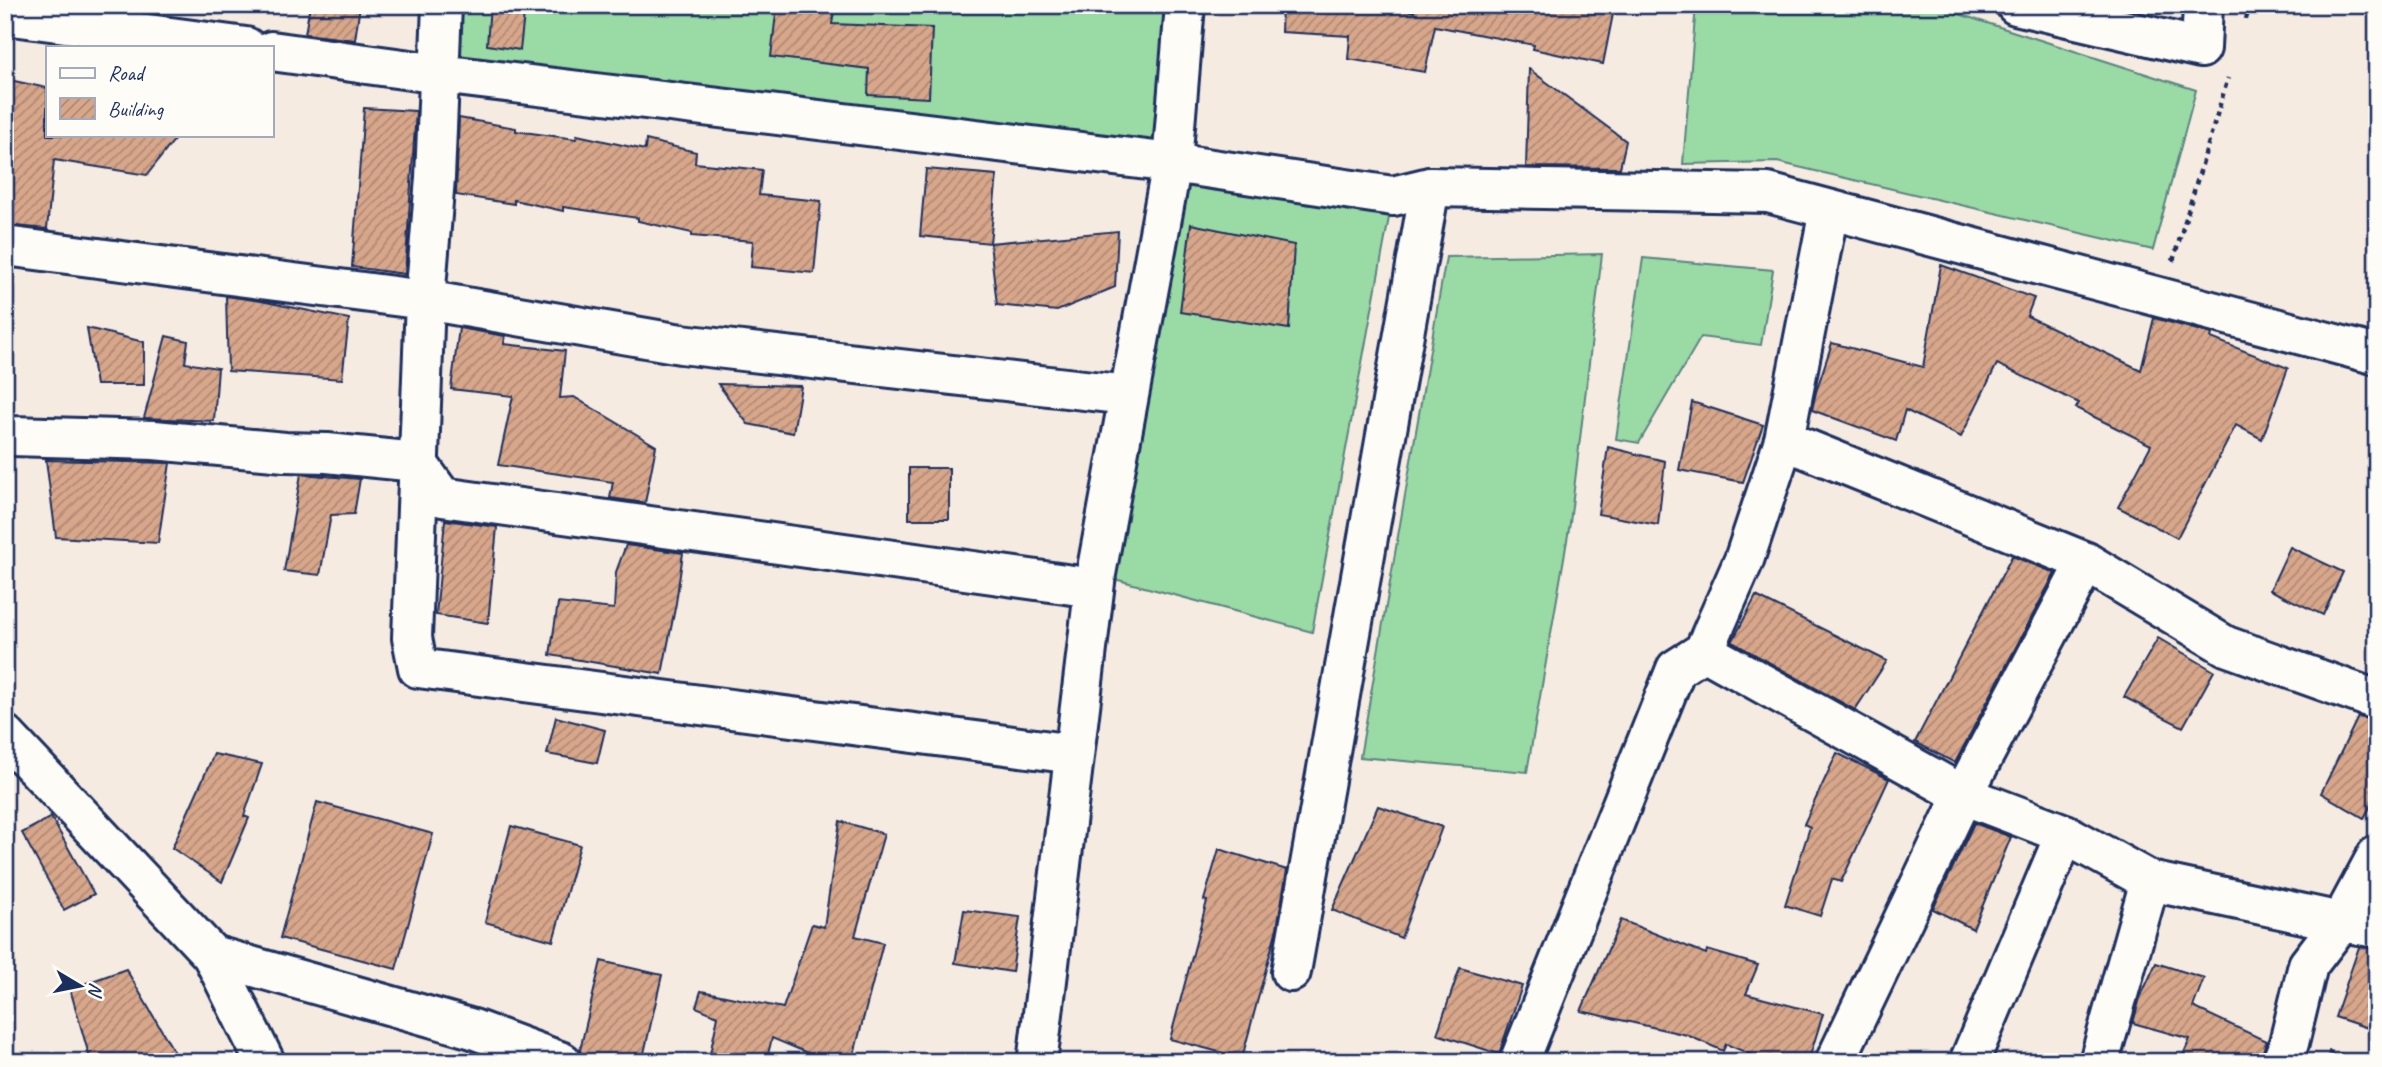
<svg xmlns="http://www.w3.org/2000/svg" width="2382" height="1067" font-family="Caveat,sans-serif">
	<defs>
		<pattern id="building-hatch" width="6" height="6" patternUnits="userSpaceOnUse" patternTransform="scale(1.75)"><rect width="6" height="6" fill="#d8a78a"/><path d="M-1 1l2-2M0 6l6-6M5 7l2-2" fill="none" stroke="#ae8874"/></pattern>
	</defs>
	<rect width="100%" height="100%" fill="#f6ebe1"/>
	<filter id="ink" filterUnits="userSpaceOnUse"><feTurbulence type="fractalNoise" baseFrequency=".0143" numOctaves="2"/><feDisplacementMap in="SourceGraphic" scale="14" xChannelSelector="R" yChannelSelector="G"/><feConvolveMatrix kernelMatrix="1 2 1 2 8 2 1 2 1" color-interpolation-filters="sRGB"/></filter>
	<g filter="url(#ink)">
		<g fill="#9adaa4" stroke="#5a8481" stroke-width="2">
			<polygon points="442,5 1185,5 1172,163 1393,196 1312,632 1096,574 1172,163 440,74"/>
			<polygon points="1696,5 1931,5 2196,90 2153,250 1777,162 1683,164"/>
			<polygon points="1602,254 1570,523 1527,772 1360,757 1446,257"/>
			<polygon points="1643,258 1773,270 1761,345 1701,337 1639,443 1616,439"/>
		</g>
		<g fill="url(#building-hatch)" stroke="#1b2f5e" stroke-width="2">
			<polygon points="310,5 360,5 355,40 305,34"/>
			<polygon points="490,5 525,5 520,50 487,45"/>
			<polygon points="777,5 835,5 832,24 932,28 929,98 868,95 869,69 771,57"/>
			<polygon points="1282,5 1373,5 1414,12 1414,5 1572,5 1613,14 1603,64 1533,49 1534,45 1435,26 1425,72 1348,59 1350,36 1281,32"/>
			<polygon points="1529,69 1626,141 1620,168 1526,167"/>
			<polygon points="5,79 47,88 47,135 178,135 147,175 54,160 47,229 5,225"/>
			<polygon points="364,108 416,111 405,274 352,267"/>
			<polygon points="459,118 516,128 516,131 576,139 577,135 645,150 646,140 696,152 695,163 762,170 759,195 821,201 814,273 751,267 753,241 692,236 692,233 638,221 638,218 563,207 563,211 514,200 514,204 456,195"/>
			<polygon points="926,169 997,175 990,243 920,236"/>
			<polygon points="1191,224 1294,245 1289,329 1180,312"/>
			<polygon points="1118,231 1115,287 1057,311 997,305 990,243"/>
			<polygon points="1941,265 2034,298 2027,316 2141,370 2154,318 2212,334 2211,338 2288,368 2262,439 2236,425 2177,538 2118,507 2151,445 2076,408 2079,403 1997,364 1961,437 1905,410 1896,441 1812,410 1816,392 1832,343 1923,367"/>
			<polygon points="226,296 261,301 349,319 342,379 228,371"/>
			<polygon points="87,328 144,342 144,385 96,385"/>
			<polygon points="459,328 505,336 504,344 565,351 560,398 574,397 656,446 645,503 610,498 613,482 498,465 513,396 451,389"/>
			<polygon points="166,336 188,341 185,363 218,368 214,421 144,418"/>
			<polygon points="718,384 801,386 793,433 748,424"/>
			<polygon points="1692,402 1763,425 1743,482 1679,470"/>
			<polygon points="1608,447 1665,461 1658,525 1598,514"/>
			<polygon points="46,460 170,463 158,543 56,537"/>
			<rect x="909" y="468" width="40" height="51"/>
			<polygon points="301,474 360,479 354,514 331,515 320,575 284,571"/>
			<polygon points="445,520 497,527 488,623 436,615"/>
			<polygon points="626,545 683,553 676,603 662,674 550,655 558,603 614,609 616,572"/>
			<polygon points="2290,547 2343,572 2323,615 2270,590"/>
			<polygon points="2012,556 2055,573 1955,763 1915,742"/>
			<polygon points="1756,596 1887,661 1855,710 1732,642"/>
			<polygon points="2158,638 2214,671 2183,727 2124,697"/>
			<polygon points="556,717 605,730 597,763 547,754"/>
			<polygon points="2358,717 2377,721 2377,794 2364,818 2321,793"/>
			<polygon points="1837,753 1889,779 1841,882 1832,879 1820,916 1785,905 1810,827 1804,824"/>
			<polygon points="214,754 262,764 244,816 249,818 222,882 172,848"/>
			<polygon points="317,802 433,834 396,969 280,938"/>
			<polygon points="1378,806 1442,827 1401,938 1332,910"/>
			<polygon points="51,817 94,894 64,910 22,833"/>
			<polygon points="840,821 884,834 855,936 883,943 852,1062 829,1062 772,1038 766,1062 747,1062 710,1054 718,1016 696,1007 701,991 783,1008 812,924 824,927"/>
			<polygon points="1974,823 2011,837 1973,929 1933,909"/>
			<polygon points="511,826 580,845 553,941 485,922"/>
			<polygon points="1219,849 1287,870 1277,928 1242,1058 1170,1039 1207,901 1204,900"/>
			<polygon points="964,910 1020,917 1012,972 955,963"/>
			<polygon points="1621,920 1706,954 1707,950 1758,965 1746,994 1823,1014 1808,1062 1769,1062 1726,1044 1723,1051 1687,1035 1581,1011"/>
			<polygon points="2359,947 2377,949 2377,1031 2335,1017"/>
			<polygon points="601,961 662,975 642,1062 583,1062 580,1050"/>
			<polygon points="2156,963 2204,978 2193,1007 2266,1041 2261,1059 2248,1056 2246,1062 2180,1062 2190,1039 2133,1023 2140,998"/>
			<polygon points="1460,968 1522,986 1499,1054 1437,1034"/>
			<polygon points="126,969 180,1062 91,1062 70,989"/>
		</g>
		<g fill="none" stroke-linecap="round" stroke-linejoin="round">
			<defs>
				<g id="street">
					<polyline points="442,5 435,178 425,300 681,344 1128,395"/>
					<polyline points="2016,5 2201,48 2203,5"/>
					<polyline points="5,15 246,47"/>
					<polyline points="271,51 440,74 1172,163 1393,196 1430,187 1768,193 2377,355"/>
					<polyline points="5,246 425,300 412,638 418,668 1074,754"/>
					<polyline points="5,434 11,436 154,440 285,452 327,453 417,462 442,497 1094,588"/>
					<polyline points="1784,440 2086,562 2226,646 2377,700"/>
					<polyline points="1704,651 1963,795 2086,562"/>
					<polyline points="1291,972 1430,187"/>
					<polyline points="1038,1055 1096,574 1172,163 1185,5"/>
					<polyline points="1519,1062 1676,669 1704,651 1744,560 1784,440 1829,210"/>
					<polyline points="1835,1062 1963,795 2065,834 2150,881 2341,922 2377,928"/>
					<polyline points="1969,1062 2065,834"/>
					<polyline points="2099,1062 2150,881"/>
					<polyline points="2282,1062 2289,1043 2308,965 2341,922 2377,855"/>
				</g>
				<g id="secondary">
					<polyline points="5,735 212,955 265,1062"/>
					<polyline points="212,955 473,1029 562,1062"/>
				</g>
			</defs>
			<use href="#street" stroke="#1b2f5e" stroke-width="44"/>
			<use href="#secondary" stroke="#1b2f5e" stroke-width="44"/>
			<g stroke="#1b2f5e" stroke-width="4.5" stroke-dasharray="5 5" stroke-linecap="butt">
				<polyline points="2369,5 2377,9"/>
				<polyline points="2246,19 2250,5"/>
				<polyline points="2173,261 2228,78"/>
				<polyline points="2328,1052 2374,1062"/>
			</g>
			<use href="#street" stroke="#fdfcf7" stroke-width="38"/>
			<use href="#secondary" stroke="#fdfcf7" stroke-width="38"/>
		</g>
	</g>
	<rect width="2382" height="1067" fill="none" stroke="#fdfcf7" stroke-width="28"/>
	<rect x="14" y="14" width="2354" height="1039" fill="none" stroke="#1b2f5e" stroke-width="2.5" filter="url(#ink)"/>
	<rect x="46" y="46" width="228" height="91" fill="#fdfcf7" stroke="#a3aaba" stroke-width="2"/>
	<rect x="60" y="68" width="35" height="10" fill="#fdfcf7" stroke="#a3aaba" stroke-width="2"/>
	<text x="108" y="80" font-size="21" fill="#1b2f5e">Road</text>
	<rect x="60" y="98" width="35" height="21" fill="url(#building-hatch)" stroke="#a3aaba" stroke-width="2"/>
	<text x="108" y="116" font-size="21" fill="#1b2f5e">Building</text>
	<g transform="translate(80 986) rotate(100)" stroke="#fdfcf7" stroke-width="5" paint-order="stroke">
	<path d="M0-5L12 26L0 18L-12 26Z" fill="#1b2f5e"/>
	<text y="-10" font-size="19" font-weight="bold" text-anchor="middle" fill="#1b2f5e">N</text>
	</g>
</svg>
